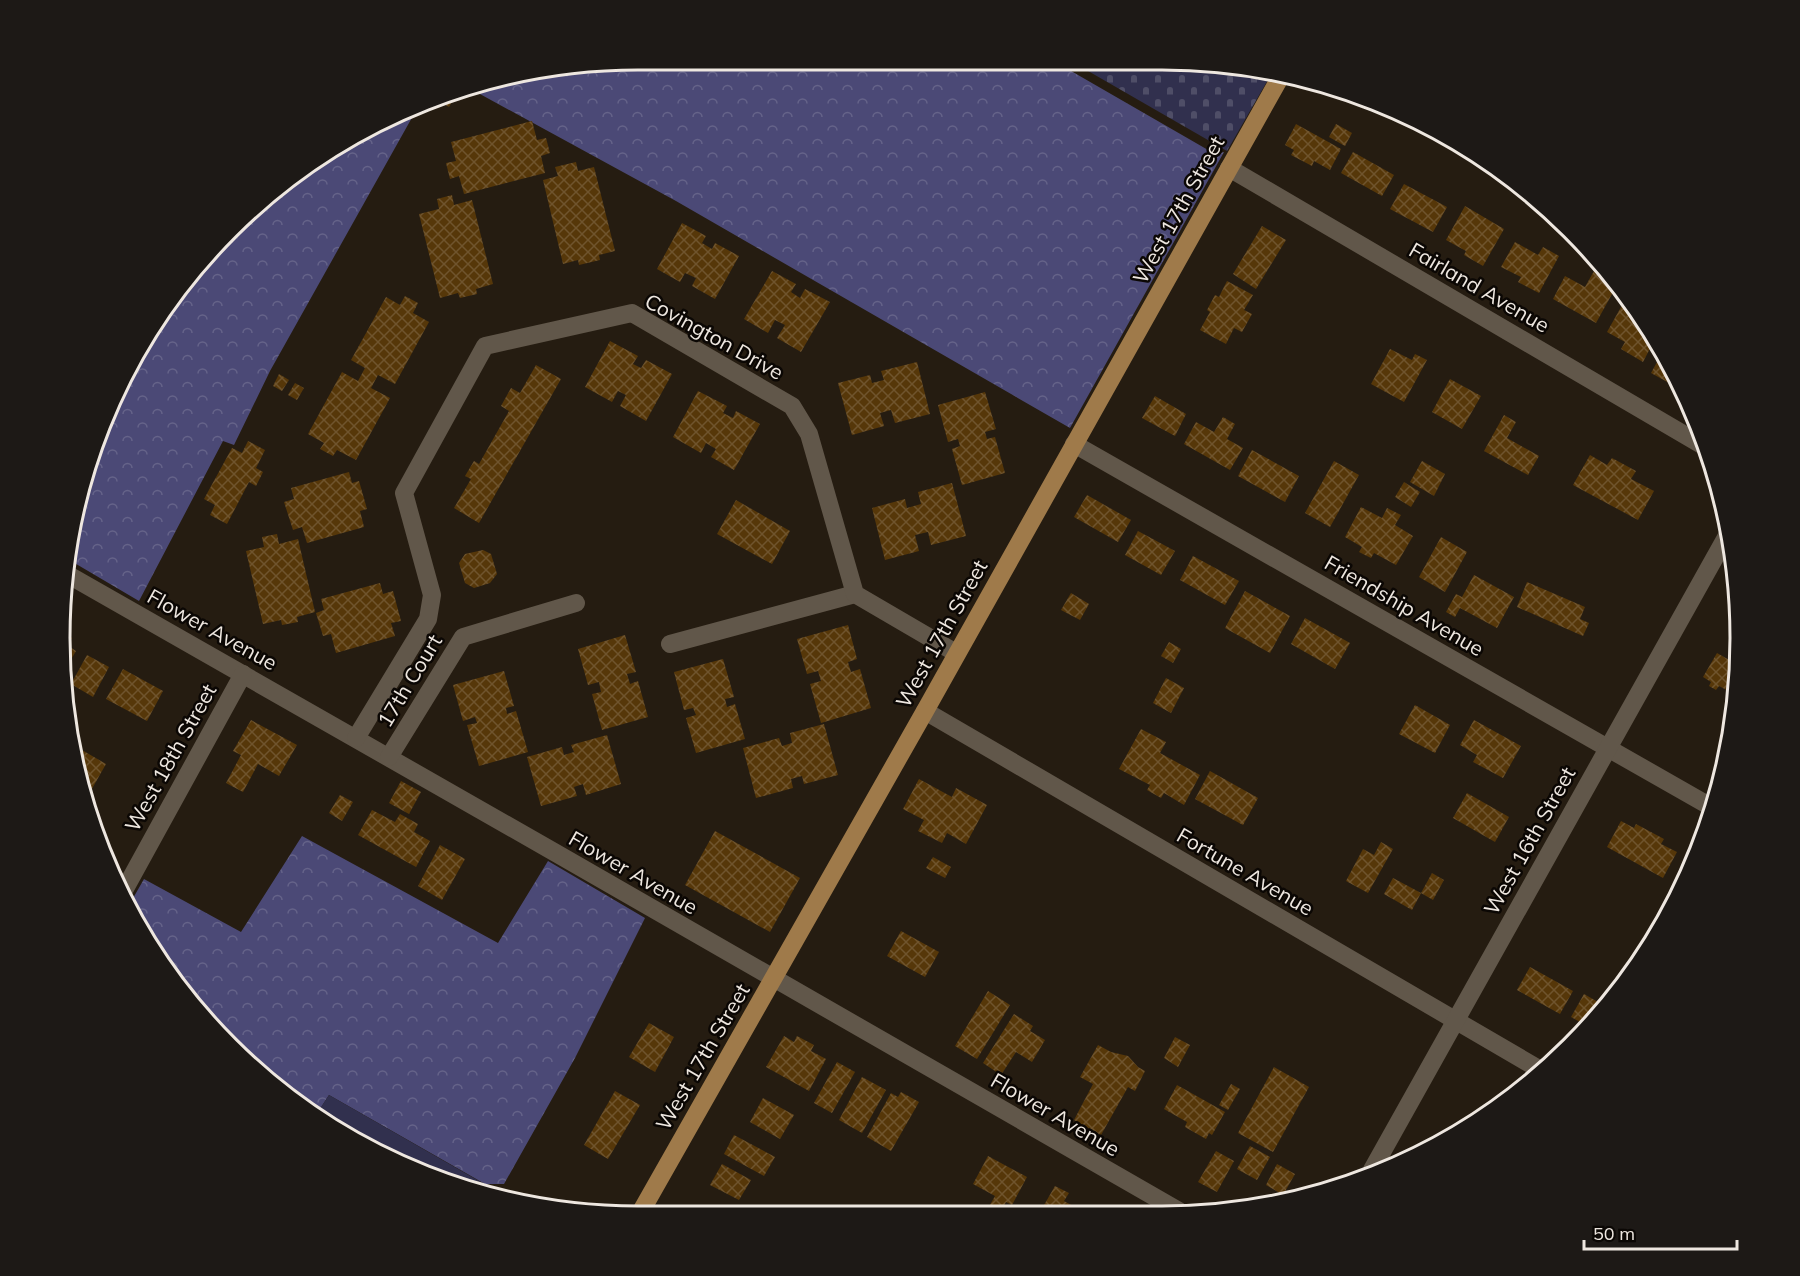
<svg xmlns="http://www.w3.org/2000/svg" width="1800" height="1276" font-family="Mulish,sans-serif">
	<defs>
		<pattern id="forest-crowns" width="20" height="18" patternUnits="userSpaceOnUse" patternTransform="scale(1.5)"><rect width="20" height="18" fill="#4b4976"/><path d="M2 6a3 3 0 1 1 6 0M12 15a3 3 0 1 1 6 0" fill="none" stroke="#656389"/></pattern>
		<pattern id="cemetery-stones" width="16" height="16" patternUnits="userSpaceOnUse" patternTransform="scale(1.5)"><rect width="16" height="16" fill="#31304e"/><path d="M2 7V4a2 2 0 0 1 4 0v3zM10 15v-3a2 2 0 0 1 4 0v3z" fill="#4f4e67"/></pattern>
		<pattern id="building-cross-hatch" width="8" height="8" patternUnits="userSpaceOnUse" patternTransform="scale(1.5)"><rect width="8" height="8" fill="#563709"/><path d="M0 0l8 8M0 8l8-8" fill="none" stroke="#6f542d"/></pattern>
	</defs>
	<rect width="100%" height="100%" fill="#251c11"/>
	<g fill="url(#forest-crowns)">
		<polygon points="638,60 1052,60 1215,154 1224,152 1070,428 676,201 469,88 488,80"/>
		<polygon points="414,114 270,371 234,445 223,441 139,601 66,558 104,416 203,257 317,157"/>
		<polygon points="302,836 498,943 548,861 645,918 575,1058 504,1184 485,1184 329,1095 316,1115 286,1097 204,1019 128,907 144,879 241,932"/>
	</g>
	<polygon fill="url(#cemetery-stones)" points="1069,60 1162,60 1273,71 1227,151"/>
	<polygon fill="#31304e" points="329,1095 514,1201 489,1196 383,1157 316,1115"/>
	<g fill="url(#building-cross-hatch)">
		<polygon points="456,94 449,107 440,102"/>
		<polygon points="532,121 537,140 546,138 550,153 541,156 545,173 464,194 459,176 450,179 446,163 456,161 451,142"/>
		<polygon points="1296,124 1341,149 1330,170 1314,161 1312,166 1291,155 1294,150 1285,145"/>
		<polygon points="1336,124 1352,133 1345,146 1329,137"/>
		<polygon points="1353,152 1394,175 1382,196 1341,173"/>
		<polygon points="576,162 578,171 594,167 615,251 599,255 600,260 579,265 578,260 563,264 543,180 558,176 555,167"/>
		<polygon points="1404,184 1447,207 1433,232 1390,209"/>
		<polygon points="452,195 454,205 472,200 493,284 476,289 477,294 460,298 458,293 440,298 419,214 439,209 437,199"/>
		<polygon points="1465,206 1504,229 1483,266 1464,255 1466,251 1446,240"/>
		<polygon points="682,223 706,236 702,243 712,249 715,243 739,256 715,299 692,286 696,278 685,273 680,282 657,269"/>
		<polygon points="1262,226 1286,240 1256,289 1233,274"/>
		<polygon points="1515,242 1538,255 1543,247 1559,256 1539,293 1518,282 1521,277 1501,267"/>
		<polygon points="1603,265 1617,285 1596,323 1553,299 1565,276 1585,287 1594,271 1599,273"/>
		<polygon points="772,271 796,284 791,292 800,298 805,289 830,302 801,352 777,338 785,325 775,320 768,333 744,319"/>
		<polygon points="1227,281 1253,295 1244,310 1252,314 1242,332 1234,328 1226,344 1200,330 1210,312 1207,310 1215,295 1219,297"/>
		<polygon points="405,296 418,303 413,313 429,322 395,384 378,375 371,388 390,398 356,460 337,450 333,456 320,449 324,443 308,434 342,372 358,381 365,368 351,360 386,297 400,305"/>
		<polygon points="1625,300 1629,303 1655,339 1643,362 1621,349 1625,342 1607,332"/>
		<polygon points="610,341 638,356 633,364 641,368 646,360 672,374 646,421 620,406 626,395 618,391 612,402 585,387"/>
		<polygon points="1390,349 1412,360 1415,354 1427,360 1404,402 1371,384"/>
		<polygon points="1663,351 1678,382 1673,380 1671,384 1651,373"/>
		<polygon points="917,362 930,414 895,423 891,410 880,413 884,426 852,435 838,383 870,375 872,383 884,380 881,371"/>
		<polygon points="536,365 561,379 479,523 454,508 471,479 465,476 474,461 479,464 509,411 501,406 511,388 520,393"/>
		<polygon points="279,374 289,380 282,391 273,386"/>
		<polygon points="1450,379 1481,396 1462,429 1432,412"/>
		<polygon points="295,383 304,388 297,400 288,395"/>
		<polygon points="698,391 727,406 723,413 733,418 736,411 760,424 734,470 711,457 716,449 706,443 701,453 673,437"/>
		<polygon points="985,392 996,429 985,432 987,439 995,437 1005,473 962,485 952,449 960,446 958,439 948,442 938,405"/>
		<polygon points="1155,396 1186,414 1175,436 1142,418"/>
		<polygon points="1504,415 1516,422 1507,438 1539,456 1528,475 1484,451"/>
		<polygon points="1223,417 1235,424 1227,439 1243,448 1230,470 1184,444 1196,422 1214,432"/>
		<polygon points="248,441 265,450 256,468 263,472 256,486 249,482 227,524 210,515 215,505 204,499 232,448 242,453"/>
		<polygon points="1252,450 1299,476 1285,502 1238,476"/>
		<polygon points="1590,455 1607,465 1612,458 1636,471 1631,479 1654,491 1638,520 1573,485"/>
		<polygon points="1334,461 1359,475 1330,527 1305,513"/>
		<polygon points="1422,461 1445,474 1434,496 1410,482"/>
		<polygon points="349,472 352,483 359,481 367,509 360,511 364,527 307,543 302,527 293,530 284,502 294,499 291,488"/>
		<polygon points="1404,482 1420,492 1411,507 1395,497"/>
		<polygon points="952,483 966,536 931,545 928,532 915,535 919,551 885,560 872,508 905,499 907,508 921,504 918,492"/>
		<polygon points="1087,495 1131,520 1118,542 1074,517"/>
		<polygon points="736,500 790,531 772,564 717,534"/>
		<polygon points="1361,507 1382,518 1387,508 1401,515 1395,525 1413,536 1396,565 1374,553 1371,558 1359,552 1362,547 1345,537"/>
		<polygon points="1138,531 1175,551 1161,575 1125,555"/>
		<polygon points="277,534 279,544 298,539 315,612 297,617 298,622 282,625 281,620 263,624 246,551 264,547 262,537"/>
		<polygon points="1441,537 1467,552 1445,592 1419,577"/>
		<polygon points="483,550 491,554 497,574 490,583 474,588 465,583 459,563 465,554"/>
		<polygon points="1193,556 1239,581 1225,605 1180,580"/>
		<polygon points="1474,575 1514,597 1497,628 1460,608 1455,617 1446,612 1456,594 1462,597"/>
		<polygon points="1527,582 1585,607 1580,619 1589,623 1583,636 1517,607"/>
		<polygon points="380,583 383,594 393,591 401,621 391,623 395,636 336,653 331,634 323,636 316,613 324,610 321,599"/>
		<polygon points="1245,591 1290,616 1270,653 1225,628"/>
		<polygon points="1071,593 1089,604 1080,620 1061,610"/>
		<polygon points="1305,618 1350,643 1335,669 1291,644"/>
		<polygon points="848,625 857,659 848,662 851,672 860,669 871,708 821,723 810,684 821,681 818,671 807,674 797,639"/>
		<polygon points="65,634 72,638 67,645 76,651 65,670"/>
		<polygon points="625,635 636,672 627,674 630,684 638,681 648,717 602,730 592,694 601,692 599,682 588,685 578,649"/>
		<polygon points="1169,642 1181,649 1173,663 1161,656"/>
		<polygon points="1717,653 1738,665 1736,695 1719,686 1716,690 1709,686 1711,682 1703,677"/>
		<polygon points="87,655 109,667 93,697 71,684"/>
		<polygon points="723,659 734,697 725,699 727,707 735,704 745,739 696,753 686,718 696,715 693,708 684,710 674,672"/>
		<polygon points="123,669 163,691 147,721 106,699"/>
		<polygon points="504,671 514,706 506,708 507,714 516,711 528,752 479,766 467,725 477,723 475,717 463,721 453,685"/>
		<polygon points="1166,678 1184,688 1171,713 1153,703"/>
		<polygon points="1415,705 1450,725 1435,753 1399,734"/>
		<polygon points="251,720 297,745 279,776 258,764 243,792 226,783 241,755 233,751"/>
		<polygon points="1474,720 1521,746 1503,778 1473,762 1477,755 1460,745"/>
		<polygon points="824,724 838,775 804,784 802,776 791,779 793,788 756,798 743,748 779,738 782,746 792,743 790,733"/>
		<polygon points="1141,729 1166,742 1160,753 1200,775 1184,805 1164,793 1161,798 1147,790 1150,785 1119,769"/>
		<polygon points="607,735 621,784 586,795 583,784 574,787 577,796 541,806 527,757 562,747 564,755 574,752 571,745"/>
		<polygon points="82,750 106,764 89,794 78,757"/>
		<polygon points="1210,771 1258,798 1243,825 1195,799"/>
		<polygon points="919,779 952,797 956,788 987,805 966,844 947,833 942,843 918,831 924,820 903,809"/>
		<polygon points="401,781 421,792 409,814 389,803"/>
		<polygon points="1467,793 1509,817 1495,842 1453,818"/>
		<polygon points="340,795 353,802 342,821 329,813"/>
		<polygon points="372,810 395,822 400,814 418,824 414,832 430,841 416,867 358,835"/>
		<polygon points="1621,821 1634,828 1636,824 1664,839 1661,844 1677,852 1663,878 1607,847"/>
		<polygon points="715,831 800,878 770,932 685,885"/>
		<polygon points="1381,842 1393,849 1368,893 1346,881 1363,849 1374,855"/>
		<polygon points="440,845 465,859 442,900 418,886"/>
		<polygon points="933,857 951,867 945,878 926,868"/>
		<polygon points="1432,873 1444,880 1433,900 1421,893"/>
		<polygon points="1393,878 1421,893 1412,910 1384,894"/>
		<polygon points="901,931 939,952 925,977 887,956"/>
		<polygon points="1530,967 1573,991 1560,1014 1517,990"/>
		<polygon points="988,991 1010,1005 977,1059 955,1046"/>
		<polygon points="1584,994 1605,1006 1587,1026 1571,1017"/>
		<polygon points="1014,1014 1033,1026 1030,1031 1045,1040 1032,1062 1016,1052 1001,1075 983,1063"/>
		<polygon points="649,1023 674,1037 655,1072 629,1057"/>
		<polygon points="784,1036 794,1042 797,1036 814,1045 811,1051 826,1059 809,1091 766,1067"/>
		<polygon points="1175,1037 1190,1045 1178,1067 1164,1058"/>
		<polygon points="1098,1045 1111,1052 1128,1056 1138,1067 1145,1071 1135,1091 1128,1087 1101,1135 1074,1120 1093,1084 1080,1077"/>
		<polygon points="837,1062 855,1072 832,1113 814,1103"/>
		<polygon points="1274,1067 1309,1087 1273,1152 1238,1133"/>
		<polygon points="862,1077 886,1090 862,1133 839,1120"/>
		<polygon points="1231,1084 1240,1089 1228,1110 1219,1105"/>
		<polygon points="1177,1085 1225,1112 1212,1135 1209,1133 1206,1139 1185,1127 1187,1122 1164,1109"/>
		<polygon points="615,1091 640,1105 608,1159 584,1145"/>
		<polygon points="901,1092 919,1102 891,1151 867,1137 891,1093 898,1097"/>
		<polygon points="763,1098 794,1115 780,1139 750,1122"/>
		<polygon points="734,1135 775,1157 764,1176 724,1154"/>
		<polygon points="1250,1146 1270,1157 1257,1180 1237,1169"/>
		<polygon points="1216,1151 1234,1161 1217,1192 1198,1182"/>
		<polygon points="988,1156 1027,1177 1012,1205 1006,1202 1001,1212 986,1212 995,1196 973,1184"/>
		<polygon points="722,1164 751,1180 739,1200 710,1185"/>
		<polygon points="1277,1164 1295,1174 1283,1195 1266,1185"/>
		<polygon points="1055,1186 1069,1193 1064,1201 1084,1212 1040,1212"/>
		<polygon points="720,1207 732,1214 705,1214 709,1208 717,1212"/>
	</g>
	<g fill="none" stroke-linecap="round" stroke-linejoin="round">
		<g stroke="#61574a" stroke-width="18">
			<polyline points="1229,168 1707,448"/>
			<polyline points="1074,444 1713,808"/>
			<path d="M65,573c373,210 742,426 1114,638"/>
			<polyline points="670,644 855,594"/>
			<polyline points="925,711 1544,1072"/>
			<polyline points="356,738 428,619 432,595 404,493 485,346 632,313 792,406 809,434 855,594 956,653"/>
			<polyline points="389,757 463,637 576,603"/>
			<polyline points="121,896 243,674"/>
			<polyline points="1372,1170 1728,534"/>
		</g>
		<polyline stroke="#9f7a4a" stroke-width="18" points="639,1215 925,711 1282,74"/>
	</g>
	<g text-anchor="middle" stroke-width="5" stroke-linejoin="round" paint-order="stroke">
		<g font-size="21" fill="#eee7e0" stroke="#0b0704">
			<text transform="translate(1179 210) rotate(-61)" y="7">West 17th Street</text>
			<text transform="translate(1479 288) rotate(30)" y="7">Fairland Avenue</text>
			<text transform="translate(714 337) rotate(29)" y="7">Covington Drive</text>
			<text transform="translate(1404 606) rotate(30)" y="7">Friendship Avenue</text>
			<text transform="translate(212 630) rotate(29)" y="7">Flower Avenue</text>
			<text transform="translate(942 634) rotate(-61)" y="7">West 17th Street</text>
			<text transform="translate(410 681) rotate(-59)" y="7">17th Court</text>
			<text transform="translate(171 758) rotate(-61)" y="7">West 18th Street</text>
			<text transform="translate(1530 841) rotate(-61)" y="7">West 16th Street</text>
			<text transform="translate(1245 872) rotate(30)" y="7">Fortune Avenue</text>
			<text transform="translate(633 873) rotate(30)" y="7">Flower Avenue</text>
			<text transform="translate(703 1057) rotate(-60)" y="7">West 17th Street</text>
			<text transform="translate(1055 1115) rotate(30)" y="7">Flower Avenue</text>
		</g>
	</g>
	<path d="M0 0H1800V1276H0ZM638 70H1162A568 568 0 0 1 1730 638V638A568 568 0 0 1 1162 1206H638A568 568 0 0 1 70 638V638A568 568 0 0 1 638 70Z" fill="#1d1916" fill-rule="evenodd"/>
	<path fill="none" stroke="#eee7e0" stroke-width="3" d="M638 70H1162A568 568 0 0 1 1730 638V638A568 568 0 0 1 1162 1206H638A568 568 0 0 1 70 638V638A568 568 0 0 1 638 70Z"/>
	<path d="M1584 1240v9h153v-9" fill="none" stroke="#eee7e0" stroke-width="3"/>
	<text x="1593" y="1240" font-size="18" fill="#eee7e0" stroke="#0b0704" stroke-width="4.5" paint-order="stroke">50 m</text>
</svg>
